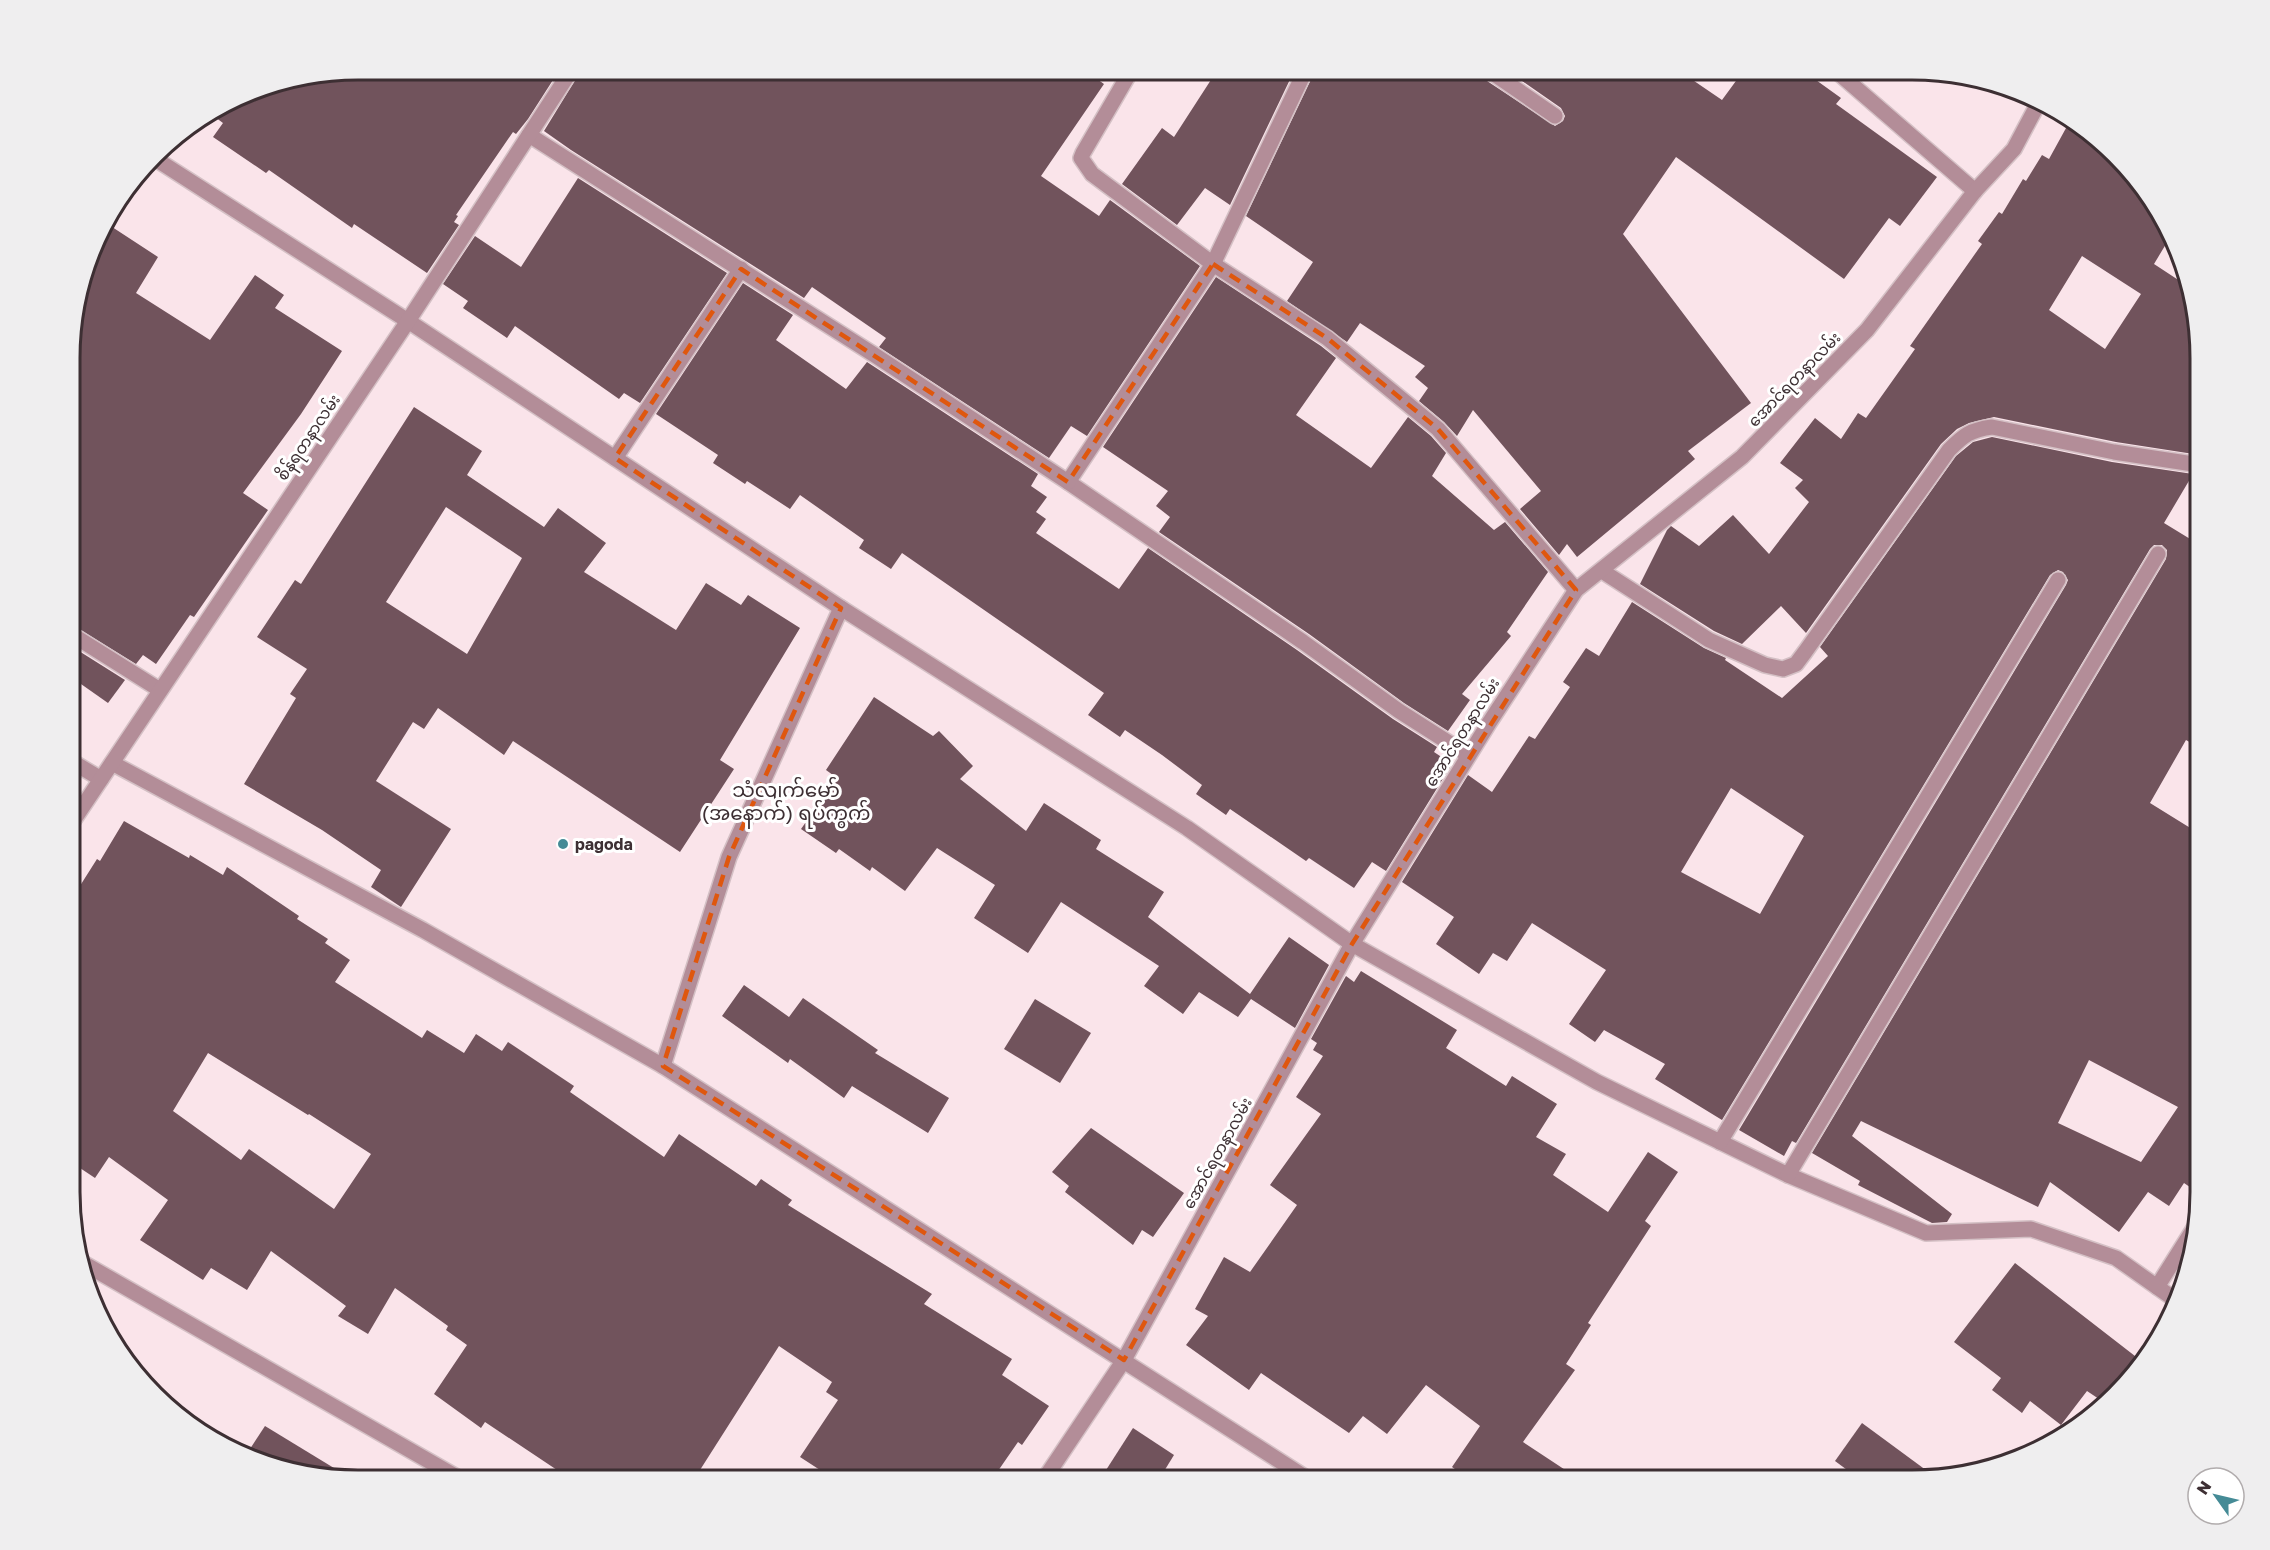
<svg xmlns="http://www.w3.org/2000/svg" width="2270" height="1550" font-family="'Golos Text','Noto Sans Myanmar',sans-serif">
	<rect width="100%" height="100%" fill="#fae4ea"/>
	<g fill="#71535c" fill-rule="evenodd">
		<polygon points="358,69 560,69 528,119 516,134 513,132 456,215 458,216 454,222 459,225 427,273 354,224 352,228 269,170 266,173 213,137 223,123 211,114 248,91"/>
		<polygon points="582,69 1083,69 1104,84 1041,176 1099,216 1110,200 1200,266 1087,436 1071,426 1049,458 879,347 886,338 812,287 804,298 571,150 544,131"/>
		<polygon points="1218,69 1295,69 1230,205 1205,188 1177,225 1122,184 1162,128 1174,137"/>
		<polygon points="1316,69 1477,69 1481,77 1555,126 1563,121 1565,116 1561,108 1505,69 1678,70 1722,100 1744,70 1802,70 1841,98 1836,104 1937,177 1900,226 1889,218 1844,279 1676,157 1623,234 1751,403 1688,451 1695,459 1577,557 1567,544 1559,555 1520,509 1541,491 1473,410 1457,436 1444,422 1419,401 1428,388 1415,377 1425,366 1360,323 1347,342 1287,301 1313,262 1246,216"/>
		<path d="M2071,119l17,9 83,102 1,4 -18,30 32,21 14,54v116l-84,-13 -122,-25 -25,6 -12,6 -16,15 -135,189 -25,-27 -39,38 -28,-13 -74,-47 27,-54 4,-4 28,20 34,-31 36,39 40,-52 -14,-14 8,-8 -23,-17 35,-45 26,21 17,-26 8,5 49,-69 -5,-3 72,-102 -4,-3 21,-29 3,2 21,-35 3,2 16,-26 7,4zM2082,256l59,38 -36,55 -56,-39z"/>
		<polygon points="578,178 727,273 640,403 624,393 619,399 515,326 507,338 463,308 468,301 443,284 475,236 521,267"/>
		<polygon points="106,223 158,257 136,293 210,340 255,275 284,295 275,308 342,351 301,414 243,493 268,510 194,617 190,615 156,664 143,655 136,664 71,624 71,320 96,239"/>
		<polygon points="1216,277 1321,346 1336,358 1296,415 1371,468 1408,417 1431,436 1446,453 1432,476 1494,530 1505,522 1548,572 1507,632 1511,636 1462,694 1470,700 1448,731 1404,703 1309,634 1159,532 1170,517 1156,506 1168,491 1103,447"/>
		<polygon points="743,283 793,315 776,340 846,389 867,362 1038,474 1031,486 1047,497 1036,512 1046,519 1036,533 1119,589 1148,548 1297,650 1393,719 1437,747 1434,752 1452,764 1386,871 1372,862 1354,888 1309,858 1306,861 1230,809 1226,815 1196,794 1202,785 1162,755 1125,730 1120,737 1088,715 1104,693 902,553 891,569 859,548 864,540 800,495 790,509 747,481 745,484 713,463 718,455 656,414"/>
		<path d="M414,407l68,44 -15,24 77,52 14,-19 48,35 -22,29 92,58 30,-47 35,22 7,-10 52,33 -80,132 14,9 -54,83 -167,-111 -9,14 -66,-47 -14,21 -11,-7 -37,59 75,48 -50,78 -30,-20 10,-17 -59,-40 -78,-46 52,-86 -6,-4 17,-25 -50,-32 38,-57 6,4zM446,507l76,51 -55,96 -81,-52z"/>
		<path d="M1992,437l120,25 81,12 -29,49 36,22v203l-14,-8 -36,63 50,31v360l-16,-11 -15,23 -21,-14 -29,40 -69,-50 -12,25 -177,-86 -9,15 100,78 -5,8 -15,1 -74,-38 2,-4 -48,-28 354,-594 1,-9 -5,-5h-8l-4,4 -354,594 -4,-2 -8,15 -45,-26 327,-545 2,-5 -5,-8 -5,-2 -8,5 -328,545 -67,-41 10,-15 -61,-34 -9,12 -26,-18 37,-54 -74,-47 -25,38 -14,-8 -14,21 -43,-30 18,-27 -52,-35 66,-107 24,17 37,-56 6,3 35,-52 -7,-5 23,-34 13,8 33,-54 72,46 22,10 -1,2 57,38 46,-42 -8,-9 136,-191 17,-14zM1731,788l73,48 -44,78 -79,-42zM2089,1060l89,47 -37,55 -83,-39z"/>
		<polygon points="71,646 125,680 108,703 71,677"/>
		<polygon points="874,697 933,736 939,731 973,766 960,779 1026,831 1044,803 1101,840 1096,849 1164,892 1148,917 1250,994 1289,937 1329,965 1295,1028 1251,999 1238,1017 1199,992 1183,1014 1144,986 1159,966 1061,902 1028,953 974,918 995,885 937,848 905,891 872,867 870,871 839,849 836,853 801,829 837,778 826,770"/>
		<path d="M124,821l65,37 1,-3 33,20 4,-8 72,49 -2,3 31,20 -3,4 25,17 -15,22 87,56 5,-8 37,23 12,-19 26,17 6,-9 66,44 -4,6 94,65 15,-23 77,52 5,-7 31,21 -4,5 144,89 -8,10 88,55 -10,16 47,31 -27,39 -4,-3 -27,39h-154l-37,-24 38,-57 -12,-8 6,-10 -53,-36 -86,135 -121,-1 -87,-58 -4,6 -47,-34 33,-49 -21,-15 2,-4 -53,-38 -27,46 -30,-18 8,-10 -75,-55 -24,39 -36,-22 -8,12 -63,-40 28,-40 -59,-43 -14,21 -24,-16v-262l26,-41 3,2zM208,1053l100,62 1,-1 62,40 -37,55 -85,-60 -8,11 -68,-49z"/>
		<polygon points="1361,971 1457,1030 1446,1048 1506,1086 1512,1076 1557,1104 1536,1137 1566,1154 1553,1175 1608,1212 1648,1152 1678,1172 1645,1221 1651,1226 1588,1323 1591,1325 1566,1364 1575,1370 1523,1442 1582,1481 1472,1481 1452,1467 1480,1426 1426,1385 1387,1434 1363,1416 1349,1433 1261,1373 1249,1390 1186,1345 1208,1316 1195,1309 1224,1257 1250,1272 1297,1205 1270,1185 1321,1114 1296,1097 1323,1056 1313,1050 1317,1043 1311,1039 1346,976 1354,982"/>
		<polygon points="744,985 789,1017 803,998 878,1050 875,1053 949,1098 928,1133 852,1086 844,1098 790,1059 788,1063 722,1016"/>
		<polygon points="1035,999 1091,1033 1060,1083 1004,1049"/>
		<polygon points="1091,1128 1184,1193 1153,1237 1142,1230 1133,1245 1065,1192 1069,1186 1052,1172"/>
		<polygon points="2015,1263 2144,1363 2142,1368 2102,1401 2087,1391 2061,1425 2030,1401 2022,1413 1992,1390 2001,1378 1954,1342"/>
		<polygon points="1862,1423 1934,1476 1913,1481 1862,1481 1835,1461"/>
		<polygon points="265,1426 352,1479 351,1480 339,1480 265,1466 246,1455"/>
		<polygon points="1133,1428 1174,1455 1158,1481 1099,1481"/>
	</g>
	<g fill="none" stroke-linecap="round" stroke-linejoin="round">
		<defs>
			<g id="minor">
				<polyline points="1132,69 1083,153 1081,158 1092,174 1213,264 1327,338 1438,429 1576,590"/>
				<polyline points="1487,69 1555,116"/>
				<polyline points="1835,70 1975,191"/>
				<polyline points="529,135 873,354 1068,482 1303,642 1399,711 1468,755"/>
				<polyline points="154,158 408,321 841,608 1187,828 1352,944 1597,1082 1788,1175 1926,1233 2031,1229 2116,1258 2177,1301"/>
				<polyline points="615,458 741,269"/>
				<polyline points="1068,482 1213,264 1306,69"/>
				<path d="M1602,571l107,69 56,25 18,4 13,-5 9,-12 144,-202c15,-15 21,-20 43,-23l122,25 86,13"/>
				<polyline points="71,634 160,690"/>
				<polyline points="71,761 101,779"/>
				<polyline points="112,763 423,930 663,1066 1311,1481"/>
				<polyline points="71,824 408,321 572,69"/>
				<polyline points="663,1066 729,857 841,608"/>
				<polyline points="1720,1142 2058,580"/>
				<polyline points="1788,1175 2158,554"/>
				<polyline points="83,1263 462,1480"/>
				<polyline points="2157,1287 2198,1222"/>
				<polyline points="1043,1481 1124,1360 1352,944 1489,723 1576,590 1742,457 1867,330 1975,191 2014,149 2039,102"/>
			</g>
		</defs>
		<use href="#minor" stroke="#d4c0c5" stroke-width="18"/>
		<use href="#minor" stroke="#b38d98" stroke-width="15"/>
	</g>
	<path fill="none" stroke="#df570e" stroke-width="4.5" stroke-dasharray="12 8" stroke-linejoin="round" d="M1213,264l114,74 111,91 138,161 -224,354 -228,416 -461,-294 66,-209 112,-249 -226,-150 126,-189 327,213z"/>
	<circle fill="#458b96" stroke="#fff" stroke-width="2" cx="563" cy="844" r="6"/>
	<g text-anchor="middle" stroke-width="6" stroke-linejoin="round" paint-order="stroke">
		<g font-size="16" fill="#3d2f33" stroke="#fff">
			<text transform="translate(1794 379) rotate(-46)" y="6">အောင်ရတနာလမ်း</text>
			<text transform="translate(308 437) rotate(-56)" y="6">စိန်ရတနာလမ်း</text>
			<text transform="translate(1462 732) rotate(-58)" y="6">အောင်ရတနာလမ်း</text>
			<text transform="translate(1217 1153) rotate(-61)" y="6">အောင်ရတနာလမ်း</text>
		</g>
		<g font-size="16" font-weight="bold" fill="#3d2f33" stroke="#fff" text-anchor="start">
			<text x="575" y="850">pagoda</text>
		</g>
		<g font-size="20" fill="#3d2f33" stroke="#fff">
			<text x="786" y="797">သံလျက်မော်<tspan x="786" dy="23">(အနောက်) ရပ်ကွက်</tspan></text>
		</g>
	</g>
	<path d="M0 0H2270V1550H0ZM358 80H1912A278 278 0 0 1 2190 358V1192A278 278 0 0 1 1912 1470H358A278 278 0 0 1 80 1192V358A278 278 0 0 1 358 80Z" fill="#efeeef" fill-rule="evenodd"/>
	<path fill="none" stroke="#3d2f33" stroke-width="3" d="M358 80H1912A278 278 0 0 1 2190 358V1192A278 278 0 0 1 1912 1470H358A278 278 0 0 1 80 1192V358A278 278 0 0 1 358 80Z"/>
	<g transform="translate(2216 1496) rotate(304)"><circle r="28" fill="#ffffff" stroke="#b1acad" stroke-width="1.5"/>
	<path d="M0-4.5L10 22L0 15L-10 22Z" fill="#458b96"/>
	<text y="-9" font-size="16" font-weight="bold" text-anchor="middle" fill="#3d2f33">N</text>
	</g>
</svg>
